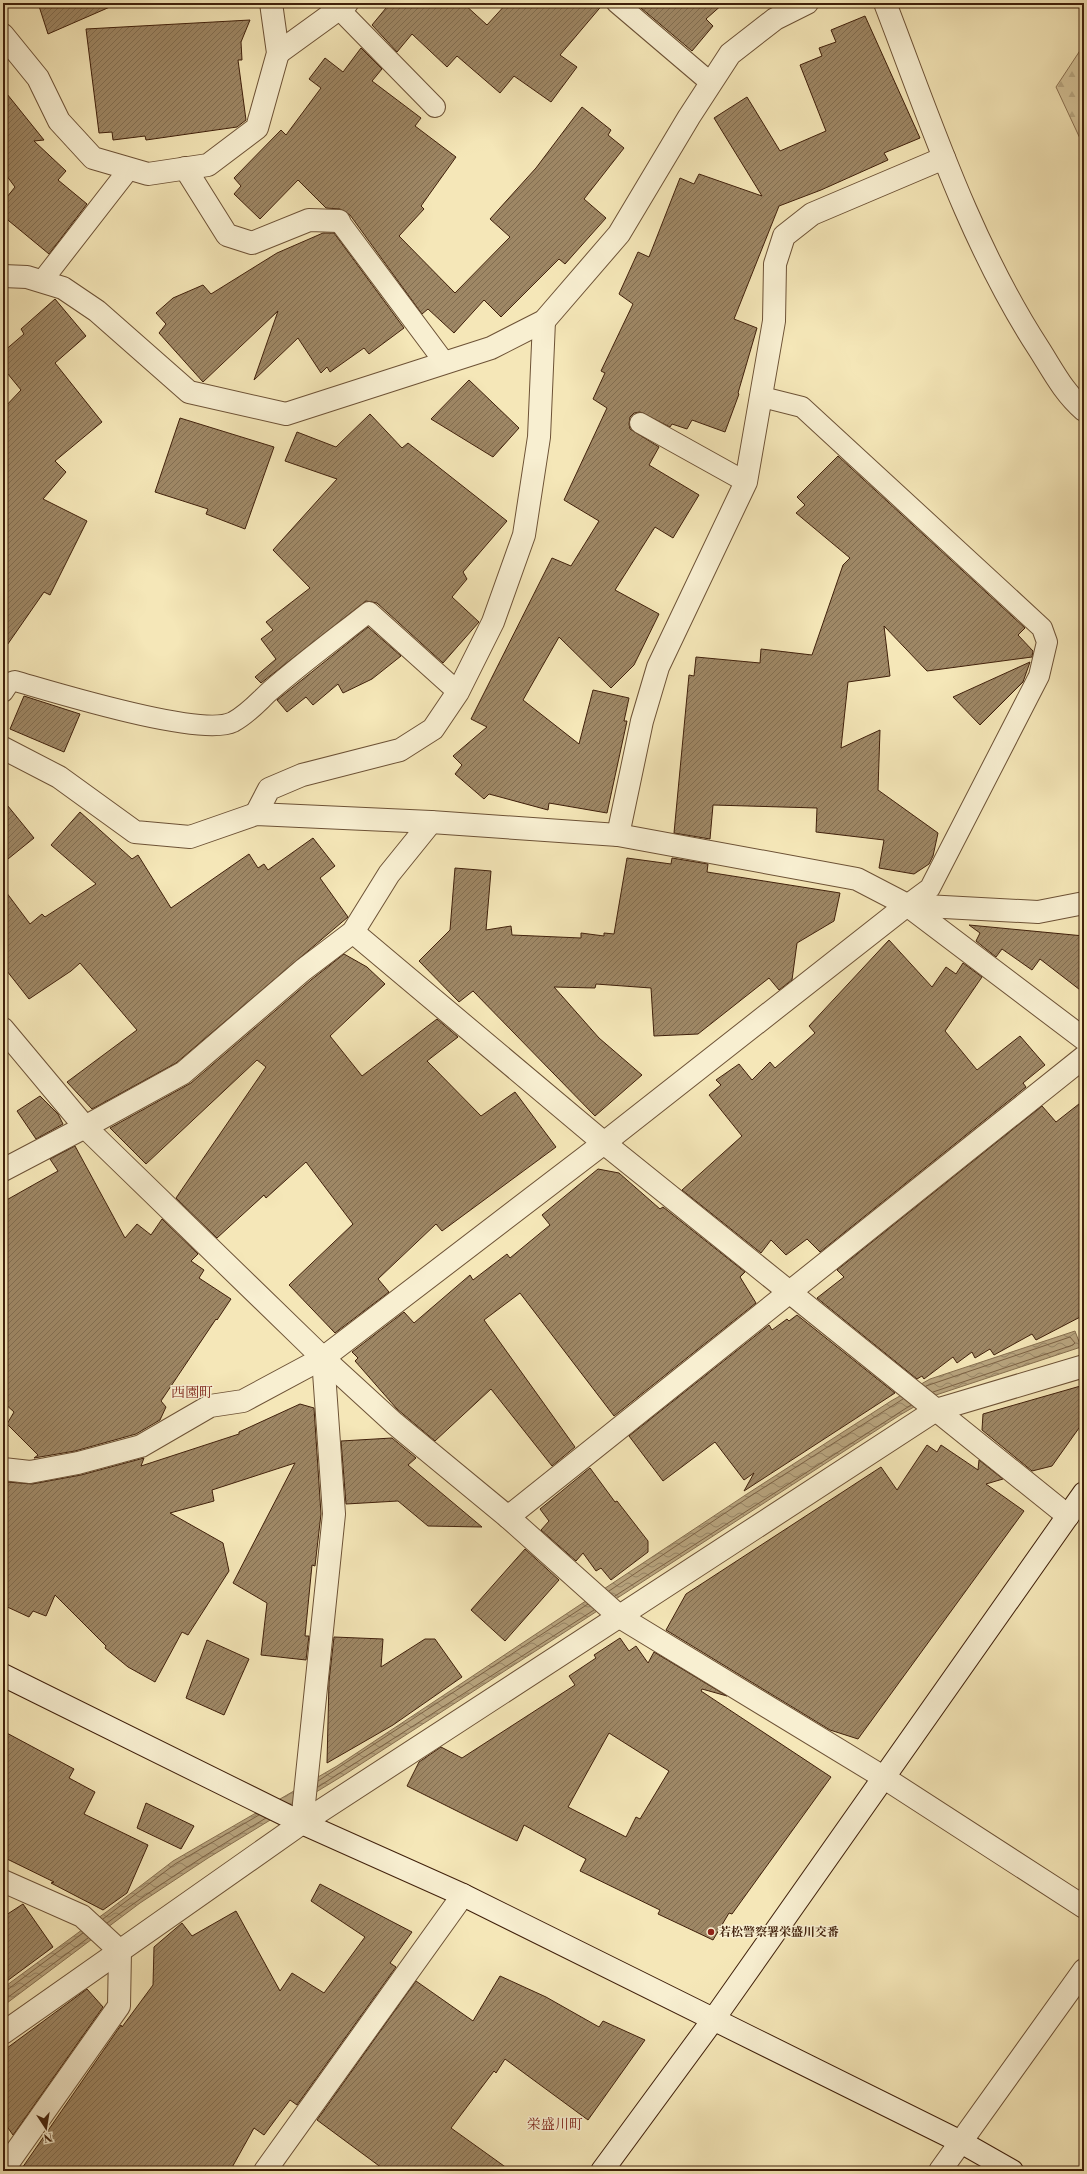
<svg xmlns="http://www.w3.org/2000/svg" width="1087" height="2174" font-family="'Libre Bodoni','Noto Serif JP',serif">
	<defs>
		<pattern id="forest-firs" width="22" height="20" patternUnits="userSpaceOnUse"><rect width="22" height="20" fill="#d6c59b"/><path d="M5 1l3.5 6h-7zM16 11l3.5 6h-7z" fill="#b9a984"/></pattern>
		<pattern id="water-waves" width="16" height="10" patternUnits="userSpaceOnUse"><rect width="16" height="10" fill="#b7a37d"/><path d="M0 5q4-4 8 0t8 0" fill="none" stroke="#968465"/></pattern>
		<pattern id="building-hatch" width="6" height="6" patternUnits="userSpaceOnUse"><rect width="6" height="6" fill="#9e8765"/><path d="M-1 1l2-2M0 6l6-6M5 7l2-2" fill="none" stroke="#826e51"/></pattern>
	</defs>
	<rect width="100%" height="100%" fill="#f5e7b8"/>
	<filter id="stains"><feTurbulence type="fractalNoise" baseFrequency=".005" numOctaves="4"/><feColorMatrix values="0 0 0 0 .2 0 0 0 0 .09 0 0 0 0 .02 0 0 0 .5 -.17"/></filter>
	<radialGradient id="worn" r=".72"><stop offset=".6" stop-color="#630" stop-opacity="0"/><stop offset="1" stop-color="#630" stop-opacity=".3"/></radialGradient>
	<polygon fill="url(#forest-firs)" stroke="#8b7253" points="1083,46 1084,46 1084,147 1056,87"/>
	<polygon fill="url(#water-waves)" stroke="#876f4f" points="1075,1331 1081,1347 933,1396 900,1415 344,1775 208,1858 140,1903 3,2006 3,1988 109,1910 173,1861 337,1766 747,1494 891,1401 930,1379"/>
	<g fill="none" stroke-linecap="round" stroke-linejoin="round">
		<g stroke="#7c6244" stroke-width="1">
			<polyline points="926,1386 1070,1337 1075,1343 1073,1345 933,1392"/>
			<polyline points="609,1591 749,1497 903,1399"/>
			<polyline points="615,1596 911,1405"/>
			<polyline points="318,1781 588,1604"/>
			<polyline points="318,1787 594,1610"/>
			<polyline points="103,1919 175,1864 259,1815"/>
			<path d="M107,1923c51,-38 104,-72 159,-105"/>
			<polyline points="3,1991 7,1990 83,1933"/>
			<polyline points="3,2001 88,1938"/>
		</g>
	</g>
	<g fill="url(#building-hatch)" stroke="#40200b" fill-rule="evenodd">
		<polygon points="38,3 119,3 48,34"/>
		<polygon points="381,3 463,3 487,25 507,3 604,3 560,55 577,67 551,102 514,76 500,93 457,56 447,67 412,34 397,52 372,25 386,8"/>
		<polygon points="635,3 724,3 706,19 713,26 692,51"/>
		<polygon points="865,16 920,138 884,153 888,160 821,190 779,206 734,319 757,328 738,393 739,394 725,432 692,420 687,429 672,424 670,427 640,412 634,413 630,417 629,424 630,429 659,447 649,465 699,495 673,538 655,527 615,590 659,614 634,665 611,688 559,637 523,700 579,744 593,690 629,698 624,721 627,721 607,813 549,803 548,810 489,794 484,799 455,774 462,765 453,756 487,727 471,719 552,558 571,566 599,521 564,500 607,408 593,399 605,373 601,371 633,304 619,294 638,252 649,257 680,178 694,184 699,174 762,196 714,118 747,97 780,151 826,131 800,65 822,56 819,48 836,42 831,30"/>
		<polygon points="250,20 241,42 242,60 238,60 246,120 237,127 146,140 145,136 113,140 112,132 99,133 86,29"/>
		<polygon points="361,48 382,69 372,81 421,118 415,126 456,157 421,206 424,209 399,236 455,293 510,237 490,219 536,168 582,107 611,130 608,135 624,148 584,199 606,218 565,264 559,259 501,317 484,300 454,333 428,309 422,314 350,215 340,209 326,208 298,180 260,219 234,194 241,186 234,178 281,130 286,135 321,88 309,79 325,58 343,72"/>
		<polygon points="3,89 44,140 34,141 66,171 58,180 87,204 49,254 3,216 3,202 15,187 3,171"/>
		<polygon points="323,233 334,233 404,328 369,354 364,348 330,372 327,367 321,373 298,338 254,380 278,311 203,382 159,333 166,324 156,313 173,298 203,285 211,294 277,253"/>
		<polygon points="55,299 86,336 55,363 102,422 55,461 66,472 43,499 87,521 50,595 44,592 3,651 3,409 21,390 3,368 3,352 24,334 21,329"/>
		<polygon points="469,380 519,428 493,457 431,419"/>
		<polygon points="370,414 402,448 408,443 507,521 463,572 467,579 452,597 479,622 443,663 377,603 366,601 261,683 255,677 276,659 261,639 273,630 266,622 310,588 273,550 337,479 285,461 297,432 336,447"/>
		<polygon points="180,418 274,447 245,529 206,514 208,509 155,492"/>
		<polygon points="838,456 1025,628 1018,635 1033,651 1032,657 927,671 884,626 890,676 848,682 841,748 880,730 878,790 938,833 933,856 929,864 914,874 879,868 884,840 816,832 817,808 713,805 710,839 674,833 689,675 694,676 696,657 760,663 761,649 812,655 843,565 850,558 796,513 805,505 797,497"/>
		<polygon points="368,627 401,656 372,679 343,693 338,684 313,705 306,697 287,712 277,700"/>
		<polygon points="1030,662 1023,682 980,725 953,697"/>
		<polygon points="24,696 80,714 64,752 10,729"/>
		<polygon points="3,800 34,838 3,863"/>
		<polygon points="80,812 132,859 138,855 171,908 249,854 258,868 264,864 268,870 313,838 335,866 320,878 348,917 176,1063 92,1109 67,1082 137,1030 80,963 71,971 29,999 3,966 3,888 30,924 42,914 45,917 96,884 51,845"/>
		<polygon points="627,858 671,864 672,858 708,864 707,872 840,893 834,921 797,943 792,980 779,990 769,978 698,1034 654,1036 651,988 596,984 595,988 554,987 599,1038 642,1075 595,1116 473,991 459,1002 419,961 450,930 455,868 491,871 486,930 511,926 512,935 581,938 581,933 604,936 604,933 614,934"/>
		<polygon points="969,925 1084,936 1084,993 1040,959 1032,970 1002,949 996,957 976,941 980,933"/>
		<polygon points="889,940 932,987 946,967 956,974 963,963 982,977 945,1031 977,1070 1020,1036 1045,1065 1023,1083 1026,1087 820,1252 807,1239 786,1255 771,1240 761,1253 682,1190 742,1136 709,1095 721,1085 716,1080 739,1064 752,1080 770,1062 775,1068 815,1033 809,1026"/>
		<polygon points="344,954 367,967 385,984 330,1036 362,1076 437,1019 458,1037 427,1061 481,1116 515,1092 556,1147 442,1231 436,1224 378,1279 389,1292 335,1333 289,1285 353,1224 306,1162 266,1198 264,1195 217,1238 176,1198 266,1067 257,1060 146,1164 110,1128 191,1083 311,980"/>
		<polygon points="40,1096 58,1114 63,1124 36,1139 17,1111"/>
		<polygon points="1084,1100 1084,1315 1036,1340 1032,1334 994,1355 990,1349 975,1358 972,1352 957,1363 953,1357 924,1379 922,1376 917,1379 817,1298 844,1277 837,1270 1042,1106 1056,1122"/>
		<polygon points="75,1146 125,1238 137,1224 151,1235 162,1219 198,1254 191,1261 204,1270 199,1278 231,1299 217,1320 216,1319 161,1401 166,1407 160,1420 136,1434 75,1451 34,1458 38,1455 7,1424 14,1412 3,1402 3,1202 58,1171 50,1159"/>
		<polygon points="598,1169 619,1173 660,1209 663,1207 745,1272 740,1277 756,1303 614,1416 520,1293 484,1320 575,1447 552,1466 491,1389 435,1441 397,1409 355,1361 358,1358 352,1352 404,1312 414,1323 470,1275 473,1280 507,1254 510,1258 550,1225 542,1215"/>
		<polygon points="797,1315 895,1393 744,1491 754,1473 744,1480 715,1442 663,1481 629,1436 769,1325 772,1330 787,1319 789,1321"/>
		<polygon points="1084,1385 1084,1421 1052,1466 1032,1471 982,1430 983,1414"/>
		<polygon points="300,1404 314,1408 321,1514 315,1566 312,1565 305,1636 309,1636 306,1660 261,1655 267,1603 233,1583 295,1463 212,1490 214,1501 170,1513 223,1543 229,1571 188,1635 182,1632 155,1682 128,1667 105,1648 106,1646 55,1595 46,1616 33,1611 29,1617 3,1605 3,1485 7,1482 32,1484 81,1475 144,1458 141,1466 239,1434 239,1432"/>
		<polygon points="392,1438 416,1458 408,1465 482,1527 428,1526 398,1501 346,1504 341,1441"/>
		<polygon points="927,1445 937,1452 941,1445 978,1470 979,1460 1003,1479 986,1484 1024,1511 858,1739 830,1730 666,1630 686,1594 881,1467 897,1490"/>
		<polygon points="590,1468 615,1502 617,1501 648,1541 648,1552 611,1580 601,1568 596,1571 583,1553 576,1561 541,1530 549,1521 540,1509"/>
		<polygon points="525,1549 559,1580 505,1641 471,1610"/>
		<polygon points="334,1637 383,1639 381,1667 425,1639 435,1639 462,1677 393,1725 327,1763 329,1681"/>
		<path d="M620,1638l9,13 7,-5 12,17 6,-11 73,44 -25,-7 -1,2 130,86 -99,137 -3,-1 -16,27 -55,-26 2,-4 -80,-39 6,-12 -62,-34 -7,16 -110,-55 12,-24 22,-15 21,11 113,-73 -6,-9 27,-18 -2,-3zM609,1733l60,38 -29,48 -4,-2 -10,20 -58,-30z"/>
		<polygon points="207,1640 249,1659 224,1715 186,1698"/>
		<polygon points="3,1731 74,1769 69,1778 95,1792 84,1814 148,1845 127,1893 103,1910 51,1883 54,1882 3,1857"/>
		<polygon points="146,1803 194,1826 181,1849 137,1828"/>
		<polygon points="320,1884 412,1932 390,1963 396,1967 297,2105 290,2100 264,2135 254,2128 230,2171 20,2171 121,2025 122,2027 153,1985 154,1947 182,1923 192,1936 236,1911 280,1991 292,1973 324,1993 365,1937 311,1901"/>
		<polygon points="23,1904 53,1947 3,1984 3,1917"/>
		<polygon points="500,1976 546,1997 599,2027 603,2021 645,2040 588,2120 505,2059 496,2073 494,2071 451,2128 511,2171 386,2171 317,2120 416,1981 473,2021"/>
		<polygon points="87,1989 103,2007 13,2135 3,2121 3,2051"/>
	</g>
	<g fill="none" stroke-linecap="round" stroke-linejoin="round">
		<defs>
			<g id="lane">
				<polyline points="617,3 711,83"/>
				<polyline points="339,9 435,107"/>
				<polyline points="339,221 445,363"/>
				<polyline points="42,281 129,169"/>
				<polyline points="762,397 802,407 1042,628 1047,642 1039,676 930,888 907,905"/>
				<polyline points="640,423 746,482"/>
				<path d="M3,692l6,-9 6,-2c39,11 186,57 218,41 15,-8 25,-20 37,-31 32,-28 66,-53 99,-79l89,80"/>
			</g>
			<g id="street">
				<path d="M885,3c45,117 85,240 154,346 14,22 25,44 45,61"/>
				<polyline points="3,35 38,78 59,121 93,158 148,174 208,165 257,128 278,53 271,3"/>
				<polyline points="278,53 347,3"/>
				<polyline points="185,168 227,235 252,243 309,220 339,221"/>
				<polyline points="3,276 27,277 63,288 97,311 189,392 286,414 491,348 544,321 619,234 689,117 730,54 775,19 807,3"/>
				<polyline points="3,748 59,777 135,832 190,837 256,814 431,822 618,835 857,879 907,905 1084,1039"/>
				<polyline points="256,814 269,789 302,775 400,750 433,729 458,692 493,622 524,535 539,437 544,321"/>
				<polyline points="618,835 642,721 658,667 746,482 774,321 775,264 784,236 812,214 944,158"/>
				<polyline points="353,932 604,1143 1068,1516"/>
				<polyline points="3,1029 85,1127 323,1358 394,1423 508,1517 620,1617 883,1777 1084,1907"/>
				<polyline points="3,1170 85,1127 183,1073 303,970 353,932 389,874 431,822"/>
				<polyline points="3,1469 30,1472 78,1463 141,1446 210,1406 243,1401 323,1358 604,1143 907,905 1038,912 1084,903"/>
				<polyline points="508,1517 1084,1057"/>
				<polyline points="302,1823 334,1514 323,1358"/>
				<polyline points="3,1881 82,1916 120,1951 119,2006 3,2170"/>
				<polyline points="3,2033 302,1823 936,1410 1084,1366"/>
				<polyline points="265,2171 463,1895"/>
				<polyline points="940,2171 1084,1970"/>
			</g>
			<g id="secondary">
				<polyline points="3,1675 302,1823 463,1895 961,2142 1012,2171"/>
				<polyline points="602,2171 713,2020 1084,1493"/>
			</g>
		</defs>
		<use href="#lane" stroke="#6d5236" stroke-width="22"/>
		<use href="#street" stroke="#6d5236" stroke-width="24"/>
		<use href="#secondary" stroke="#40200b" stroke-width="24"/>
		<use href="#lane" stroke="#f8efd1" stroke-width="20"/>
		<use href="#street" stroke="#f8efd1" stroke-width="22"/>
		<use href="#secondary" stroke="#f8efd1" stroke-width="22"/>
	</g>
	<circle fill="#8f2418" stroke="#f8efd1" stroke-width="1.5" cx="711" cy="1932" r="4"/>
	<g text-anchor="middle" stroke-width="3" stroke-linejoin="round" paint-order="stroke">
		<g font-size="12" font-weight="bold" fill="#40200b" stroke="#f8efd1" text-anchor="start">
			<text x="719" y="1936">若松警察署栄盛川交番</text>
		</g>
		<g font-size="14" fill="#7a1f14" stroke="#f8efd1">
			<text x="192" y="1397">西園町</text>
			<text x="555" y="2129">栄盛川町</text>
		</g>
	</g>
	<rect width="1087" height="2174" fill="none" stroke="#f5e7b8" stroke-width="16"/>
	<rect x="4" y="4" width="1079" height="2166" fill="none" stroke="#40200b" stroke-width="2"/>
	<rect x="8" y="8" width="1071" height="2158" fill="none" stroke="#40200b"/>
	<g transform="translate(46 2128) rotate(168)" stroke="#f8efd1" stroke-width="3" paint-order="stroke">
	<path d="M0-3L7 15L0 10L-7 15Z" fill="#40200b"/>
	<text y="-6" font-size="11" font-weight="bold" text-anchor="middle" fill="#40200b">N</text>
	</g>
	<rect width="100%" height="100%" filter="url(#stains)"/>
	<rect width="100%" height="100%" fill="url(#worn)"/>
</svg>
